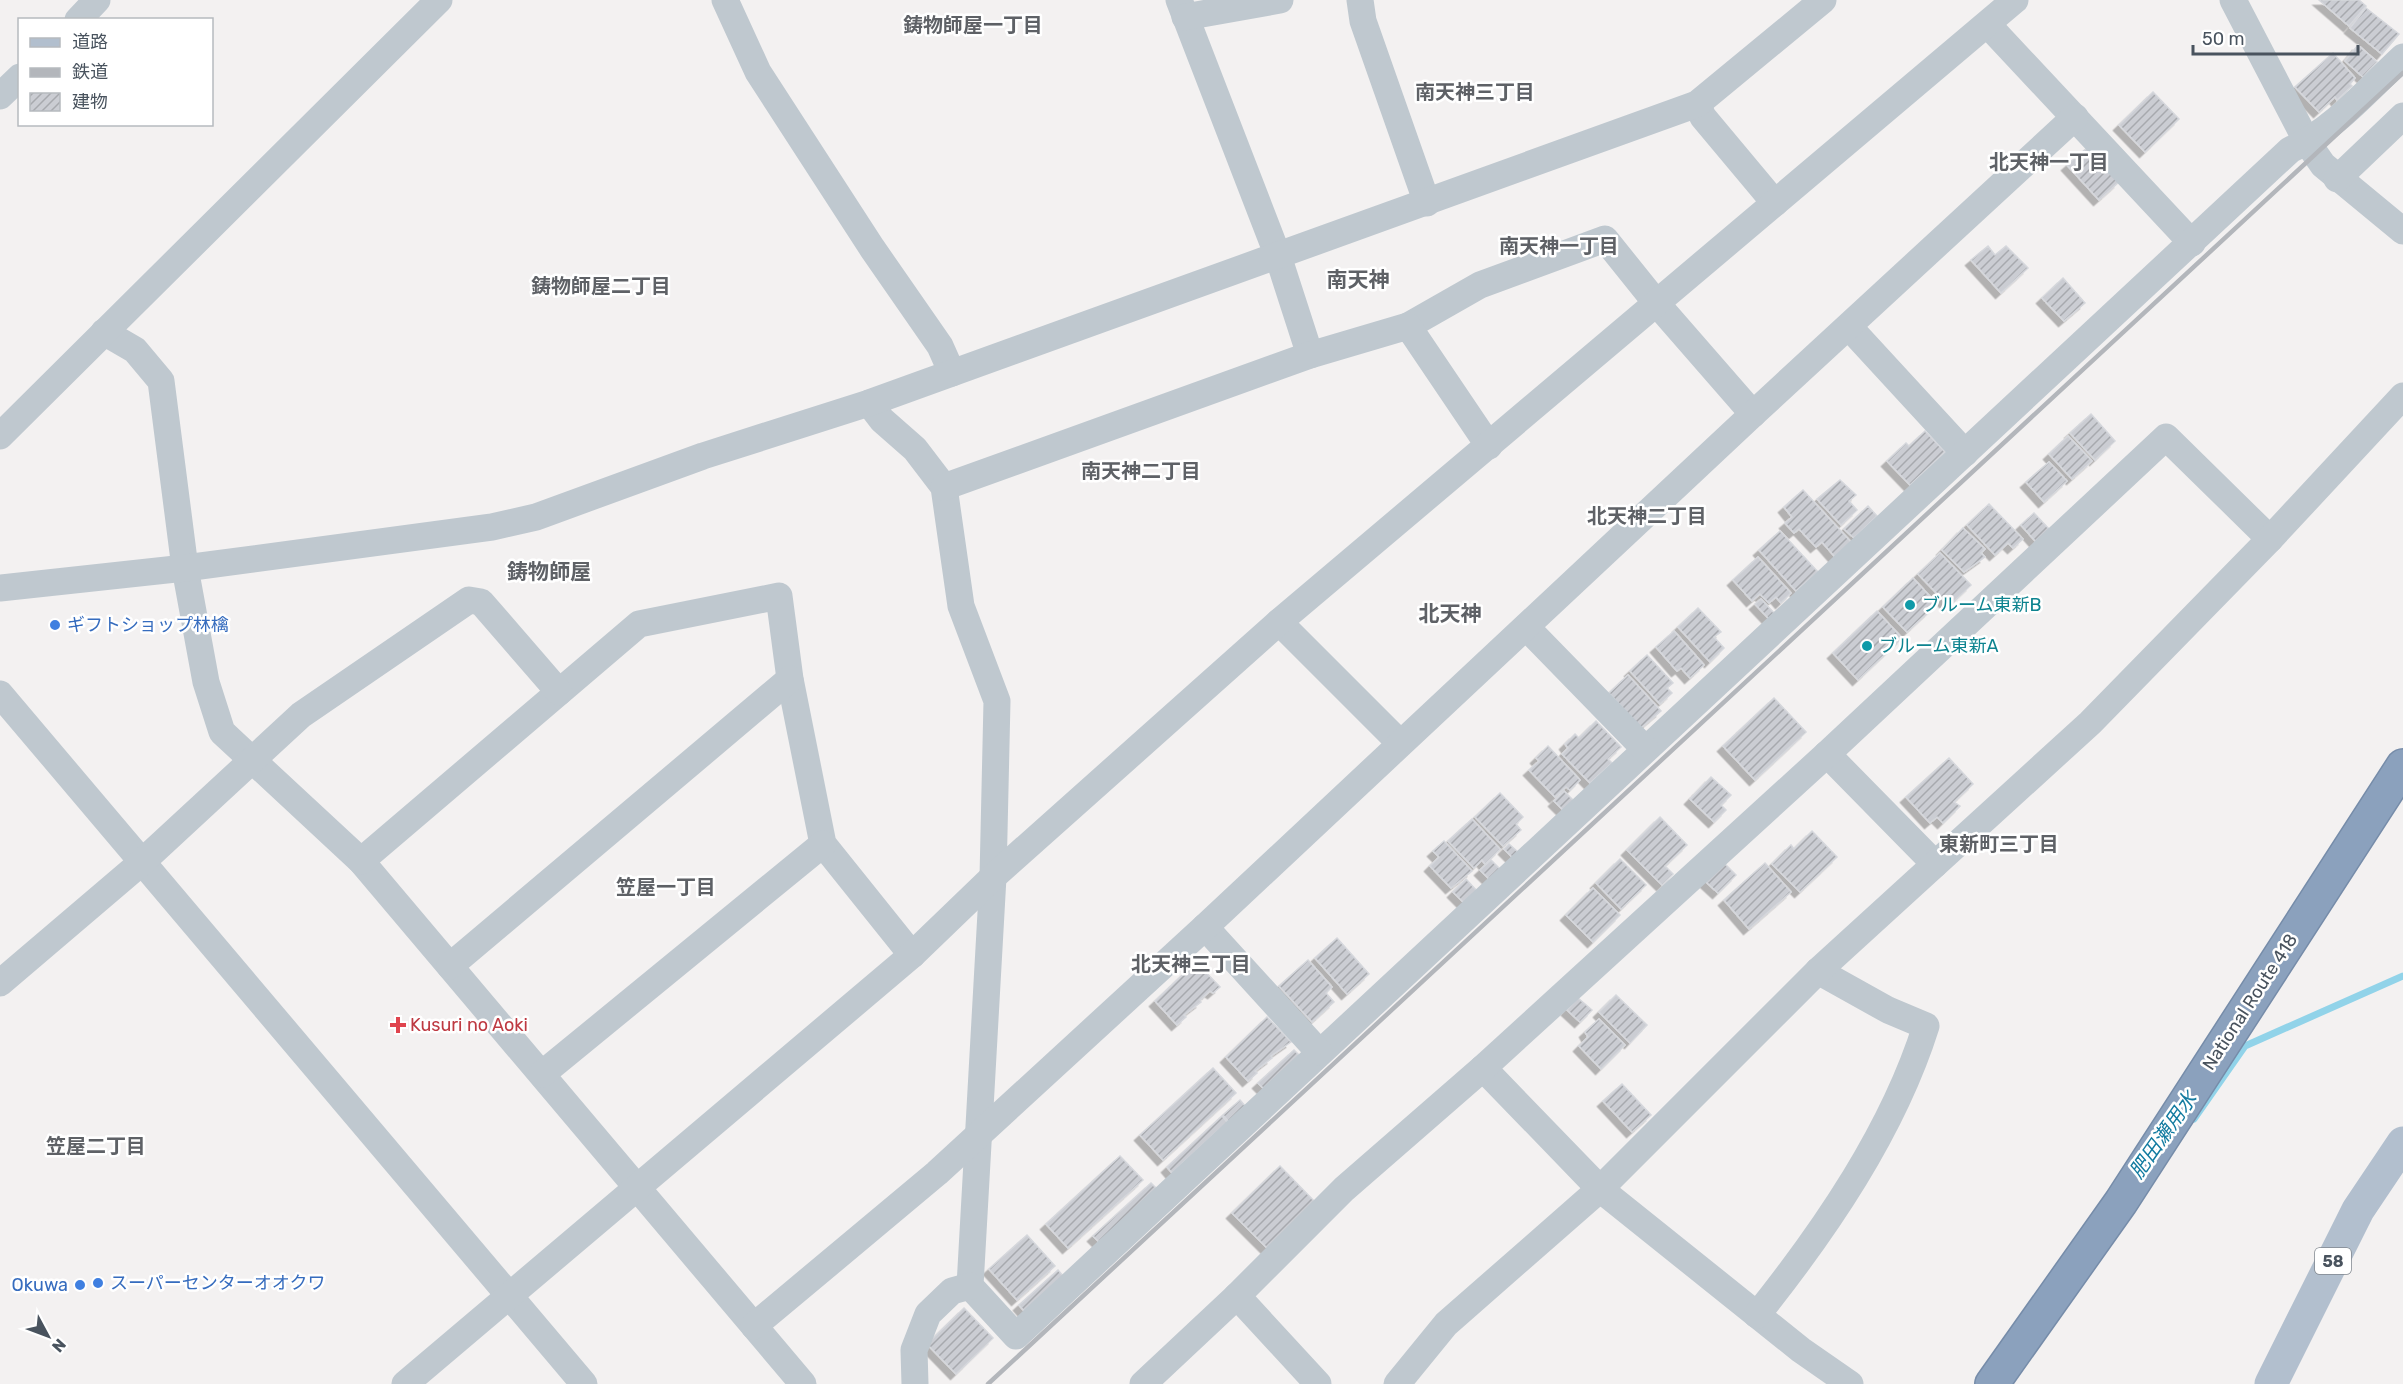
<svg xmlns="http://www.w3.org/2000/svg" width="2403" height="1384" font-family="Rubik,'Noto Sans JP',sans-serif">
	<defs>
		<pattern id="building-hatch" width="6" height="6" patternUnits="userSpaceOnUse" patternTransform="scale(1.5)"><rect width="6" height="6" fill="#cbcdd3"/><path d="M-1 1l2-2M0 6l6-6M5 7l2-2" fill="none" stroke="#a7a9ae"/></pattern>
		<filter id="shadow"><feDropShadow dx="-5.5" dy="5.5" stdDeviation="0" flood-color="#0004"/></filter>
	</defs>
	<rect width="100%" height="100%" fill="#f3f1f1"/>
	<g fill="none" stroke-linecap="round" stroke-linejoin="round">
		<polyline stroke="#91d3e9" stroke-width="7" points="2194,1119 2245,1046 2403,976"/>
	</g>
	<g fill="url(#building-hatch)" stroke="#d5d7dc" stroke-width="1.5" filter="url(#shadow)">
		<polygon points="2319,0 2359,0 2366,6 2349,26"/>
		<polygon points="2366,8 2399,34 2382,54 2350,28"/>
		<polygon points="2358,45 2377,62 2363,77 2345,61"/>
		<polygon points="2333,53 2355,78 2350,84 2352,86 2337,100 2335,97 2319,112 2295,87"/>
		<polygon points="2153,92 2179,119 2145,152 2119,125"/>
		<polygon points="2088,147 2119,182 2099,200 2067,165"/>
		<polygon points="1988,246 1995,255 2006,246 2028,268 2001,293 1971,260"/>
		<polygon points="2063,278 2085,303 2064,321 2042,298"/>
		<polygon points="2091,414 2115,441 2095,460 2070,433"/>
		<polygon points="1925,431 1945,452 1910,485 1887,461 1906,443 1909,446"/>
		<polygon points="2068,436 2092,461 2072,479 2049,454"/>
		<polygon points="2049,462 2067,481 2044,502 2026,482"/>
		<polygon points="1840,480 1856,495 1849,501 1857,510 1841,525 1817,499"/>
		<polygon points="1803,490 1851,542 1835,557 1822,542 1816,547 1799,529 1794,533 1785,523 1792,517 1784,507"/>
		<polygon points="1989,504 2023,539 2013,548 2008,543 1995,555 1967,525"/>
		<polygon points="1868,506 1877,516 1854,538 1844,529"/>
		<polygon points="2034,513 2050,530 2036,542 2021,525"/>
		<polygon points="1963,528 1985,549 1981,553 1985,557 1964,572 1942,550"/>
		<polygon points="1780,531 1818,572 1796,591 1759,550"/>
		<polygon points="1940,553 1971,585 1949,606 1918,574"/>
		<polygon points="1758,557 1791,593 1781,603 1776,597 1769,603 1760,594 1752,601 1733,580"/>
		<polygon points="1913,578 1937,604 1907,632 1883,607"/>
		<polygon points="1761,599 1775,614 1769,619 1755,604"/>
		<polygon points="1698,608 1721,632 1714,637 1724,648 1710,662 1678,627"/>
		<polygon points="1877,611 1902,638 1858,680 1833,653"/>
		<polygon points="1674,631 1704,665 1690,678 1681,668 1677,671 1656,647"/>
		<polygon points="1647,655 1673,683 1667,688 1672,693 1660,704 1630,671"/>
		<polygon points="1628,675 1661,711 1641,728 1609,693"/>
		<polygon points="1774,698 1806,732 1755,780 1723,746"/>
		<polygon points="1596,721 1621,747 1608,759 1612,763 1590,783 1562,754 1568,748 1565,744 1575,734 1579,738"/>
		<polygon points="1548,746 1580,780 1570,790 1566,787 1555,797 1529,770 1539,761 1536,758"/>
		<polygon points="1949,758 1973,784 1954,802 1960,806 1943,823 1937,817 1930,823 1906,797"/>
		<polygon points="1711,777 1731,795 1721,805 1726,810 1714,822 1690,799"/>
		<polygon points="1564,791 1574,801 1564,811 1554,801"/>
		<polygon points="1500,793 1523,817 1516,824 1521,830 1503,846 1475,817"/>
		<polygon points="1660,817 1687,845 1665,866 1673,874 1662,885 1627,850"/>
		<polygon points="1472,819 1500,849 1485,864 1482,860 1474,868 1448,841"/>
		<polygon points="1812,831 1837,857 1800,892 1772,864 1791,845 1794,849"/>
		<polygon points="1444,841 1472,871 1451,888 1430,866 1439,857 1433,851"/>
		<polygon points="1509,844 1519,853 1513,858 1504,849"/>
		<polygon points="1620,859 1646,885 1621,909 1596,883"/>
		<polygon points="1491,860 1501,870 1490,880 1480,870"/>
		<polygon points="1724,863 1736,875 1718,893 1705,881"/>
		<polygon points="1765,863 1791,892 1749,929 1724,900"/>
		<polygon points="1466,879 1477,891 1464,903 1453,892"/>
		<polygon points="1593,888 1620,915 1593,942 1566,915"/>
		<polygon points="1337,938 1369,974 1347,994 1315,958"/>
		<polygon points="1308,960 1332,987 1326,993 1334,1002 1312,1022 1279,986"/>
		<polygon points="1196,962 1220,987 1213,993 1210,991 1200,1000 1201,1002 1184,1015 1186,1017 1177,1025 1155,1001"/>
		<polygon points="1616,995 1647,1025 1630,1043 1599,1012"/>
		<polygon points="1578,998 1592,1010 1580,1022 1567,1010"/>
		<polygon points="1267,1017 1291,1042 1271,1056 1272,1058 1255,1071 1257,1073 1248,1081 1226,1057"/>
		<polygon points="1599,1019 1625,1045 1601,1069 1579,1046 1588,1037 1585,1032"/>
		<polygon points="1294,1050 1300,1056 1264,1089 1258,1083"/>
		<polygon points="1213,1068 1236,1093 1163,1160 1140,1135"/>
		<polygon points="1622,1084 1651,1115 1632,1132 1603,1101"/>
		<polygon points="1240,1100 1246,1107 1229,1122 1223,1115"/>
		<polygon points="1222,1116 1227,1122 1172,1173 1167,1167"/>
		<polygon points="1120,1156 1143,1180 1068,1248 1046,1224"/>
		<polygon points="1280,1166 1318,1205 1270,1251 1232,1213"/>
		<polygon points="1151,1183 1157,1189 1099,1242 1093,1236"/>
		<polygon points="1027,1235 1055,1266 1017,1300 989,1269"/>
		<polygon points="1058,1270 1064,1277 1025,1312 1019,1305"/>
		<polygon points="964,1308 993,1338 956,1374 927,1344"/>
	</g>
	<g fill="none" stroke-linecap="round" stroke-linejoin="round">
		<defs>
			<polyline id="highway" points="1992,1384 2121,1202 2403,766"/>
		</defs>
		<use href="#highway" stroke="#768ca9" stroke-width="36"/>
		<g stroke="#bfc8cf" stroke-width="27">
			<polyline points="725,0 758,72 872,248 940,346 952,373"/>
			<polyline points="1179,0 1278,256 1310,355"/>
			<polyline points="1360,0 1363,21 1427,203"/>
			<polyline points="2233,0 2307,142 2323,165 2403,231"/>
			<polyline points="1185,17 1280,0"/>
			<polyline points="78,20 97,0"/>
			<polyline points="1988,25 2192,243"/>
			<polyline points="0,96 20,77"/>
			<polyline points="1697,104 1703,117 1775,203"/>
			<polyline points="2337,179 2403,116"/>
			<polyline points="1408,326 1480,285 1605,239 1658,305 1753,414"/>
			<polyline points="1849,327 1965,453"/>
			<polyline points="104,332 135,350 161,381 185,568 206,682 222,732 361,861 803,1384"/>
			<path d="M869,403l13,17 33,29 29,38 17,119 36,95 -4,176 -23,409 46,50 1274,-1186c44,-20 78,-61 113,-93"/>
			<polyline points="0,436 439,0"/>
			<polyline points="944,487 1310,355 1408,326 1489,446"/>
			<polyline points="0,588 185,568 492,527 536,517 703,456 869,403 1697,104 1823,0"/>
			<polyline points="1279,622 1400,743"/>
			<polyline points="1526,627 1645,749"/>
			<polyline points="0,694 584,1384"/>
			<polyline points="1827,754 1935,864"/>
			<polyline points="361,861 639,624 779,596 790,679 823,844 912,955"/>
			<polyline points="1205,927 1319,1052"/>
			<polyline points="450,966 790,679"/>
			<polyline points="0,983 142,862 301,715 469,600 481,602 559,692"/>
			<polyline points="1483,1068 1600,1189 1801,1350 1850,1384"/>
			<polyline points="542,1074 823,844"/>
			<polyline points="1237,1296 1318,1384"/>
			<path d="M1757,1315c68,-85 136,-184 169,-289l-38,-16 -70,-39"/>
			<polyline points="754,1326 937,1173 1205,927 1753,414 2075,117"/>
			<polyline points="405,1384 912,955 993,877 1279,622 2015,0"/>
			<polyline points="915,1384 914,1350 928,1314 952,1291 970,1286"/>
			<polyline points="1143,1384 1237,1296 1344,1189 1483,1068 1827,754 2166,437 2270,539"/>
			<polyline points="1397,1384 1446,1324 1600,1189 1818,971 2090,723 2270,539 2403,396"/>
		</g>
		<polyline stroke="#b2bfce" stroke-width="33" points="2271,1384 2358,1210 2403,1143"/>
		<use href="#highway" stroke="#8ba1bd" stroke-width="33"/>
		<polyline stroke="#b3b6bb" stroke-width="4.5" points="988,1384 2403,73"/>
	</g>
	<g fill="#0f9aa8" stroke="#fff" stroke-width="2">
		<circle cx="1910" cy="605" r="6"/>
		<circle cx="1867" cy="646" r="6"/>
	</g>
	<g fill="#3f7fe0" stroke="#fff" stroke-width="2">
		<circle cx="55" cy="625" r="6"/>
		<circle cx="98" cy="1283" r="6"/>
		<circle cx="80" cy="1285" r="6"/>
	</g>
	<path fill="#e0444e" stroke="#fff" stroke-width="2" d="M395 1016h6v6h6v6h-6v6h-6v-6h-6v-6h6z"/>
	<g text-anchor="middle" stroke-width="5" stroke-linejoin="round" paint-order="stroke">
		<rect fill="#fff" stroke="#80878e" stroke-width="1.5" x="2315" y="1248" width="36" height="26" rx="4.5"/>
		<g font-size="16" font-weight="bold" fill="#49535e">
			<text x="2333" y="1267">58</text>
		</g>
		<g font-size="18" fill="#0d838f" stroke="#fff" text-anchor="start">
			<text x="1922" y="611">ブルーム東新B</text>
			<text x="1879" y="652">ブルーム東新A</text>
		</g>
		<g font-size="18" fill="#366cbe" stroke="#fff" text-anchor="start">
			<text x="67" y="631">ギフトショップ林檎</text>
			<text x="110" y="1289">スーパーセンターオオクワ</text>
			<text x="68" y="1291" text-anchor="end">Okuwa</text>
		</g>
		<g font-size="18" fill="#49535e" stroke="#fff">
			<text transform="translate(2250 1002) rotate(-57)" y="6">National Route 418</text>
		</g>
		<g font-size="18" fill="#be3a42" stroke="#fff" text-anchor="start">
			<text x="410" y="1031">Kusuri no Aoki</text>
		</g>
		<g font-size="20" font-weight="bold" fill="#5e6166" stroke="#fff">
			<text x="973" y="32">鋳物師屋一丁目</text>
			<text x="1475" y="99">南天神三丁目</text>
			<text x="2049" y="169">北天神一丁目</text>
			<text x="1559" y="253">南天神一丁目</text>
			<text x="601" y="293">鋳物師屋二丁目</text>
			<text x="1141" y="478">南天神二丁目</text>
			<text x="1647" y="523">北天神二丁目</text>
			<text x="1999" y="851">東新町三丁目</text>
			<text x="666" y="894">笠屋一丁目</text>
			<text x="1191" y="971">北天神三丁目</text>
			<text x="96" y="1153">笠屋二丁目</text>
		</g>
		<g font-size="20" font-style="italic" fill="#127ba0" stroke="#fff">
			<text transform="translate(2163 1135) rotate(-55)" y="7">肥田瀬用水</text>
		</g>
		<g font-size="21" font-weight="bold" fill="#5e6166" stroke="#fff">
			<text x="1358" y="287">南天神</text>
			<text x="549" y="579">鋳物師屋</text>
			<text x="1450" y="621">北天神</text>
		</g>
	</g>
	<rect x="18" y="18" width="195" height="108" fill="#ffffff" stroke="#b6babf" stroke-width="1.5"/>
	<rect x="30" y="38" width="30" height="9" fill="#b2bfce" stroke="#b6babf" stroke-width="1.5"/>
	<text x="72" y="48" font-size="18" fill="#49535e">道路</text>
	<rect x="30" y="68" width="30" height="9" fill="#b3b6bb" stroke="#b6babf" stroke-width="1.5"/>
	<text x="72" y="78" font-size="18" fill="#49535e">鉄道</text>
	<rect x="30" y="93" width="30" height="18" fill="url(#building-hatch)" stroke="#b6babf" stroke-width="1.5"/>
	<text x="72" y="108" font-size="18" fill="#49535e">建物</text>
	<g transform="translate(48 1336) rotate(131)" stroke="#ffffff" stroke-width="4.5" paint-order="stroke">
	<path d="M0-4.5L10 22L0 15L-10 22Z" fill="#49535e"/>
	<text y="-9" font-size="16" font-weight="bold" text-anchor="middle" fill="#49535e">N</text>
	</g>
	<path d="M2193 45v9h165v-9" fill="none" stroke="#49535e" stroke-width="3"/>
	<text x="2202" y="45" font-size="18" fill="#49535e" stroke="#ffffff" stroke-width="4.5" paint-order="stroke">50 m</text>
</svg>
